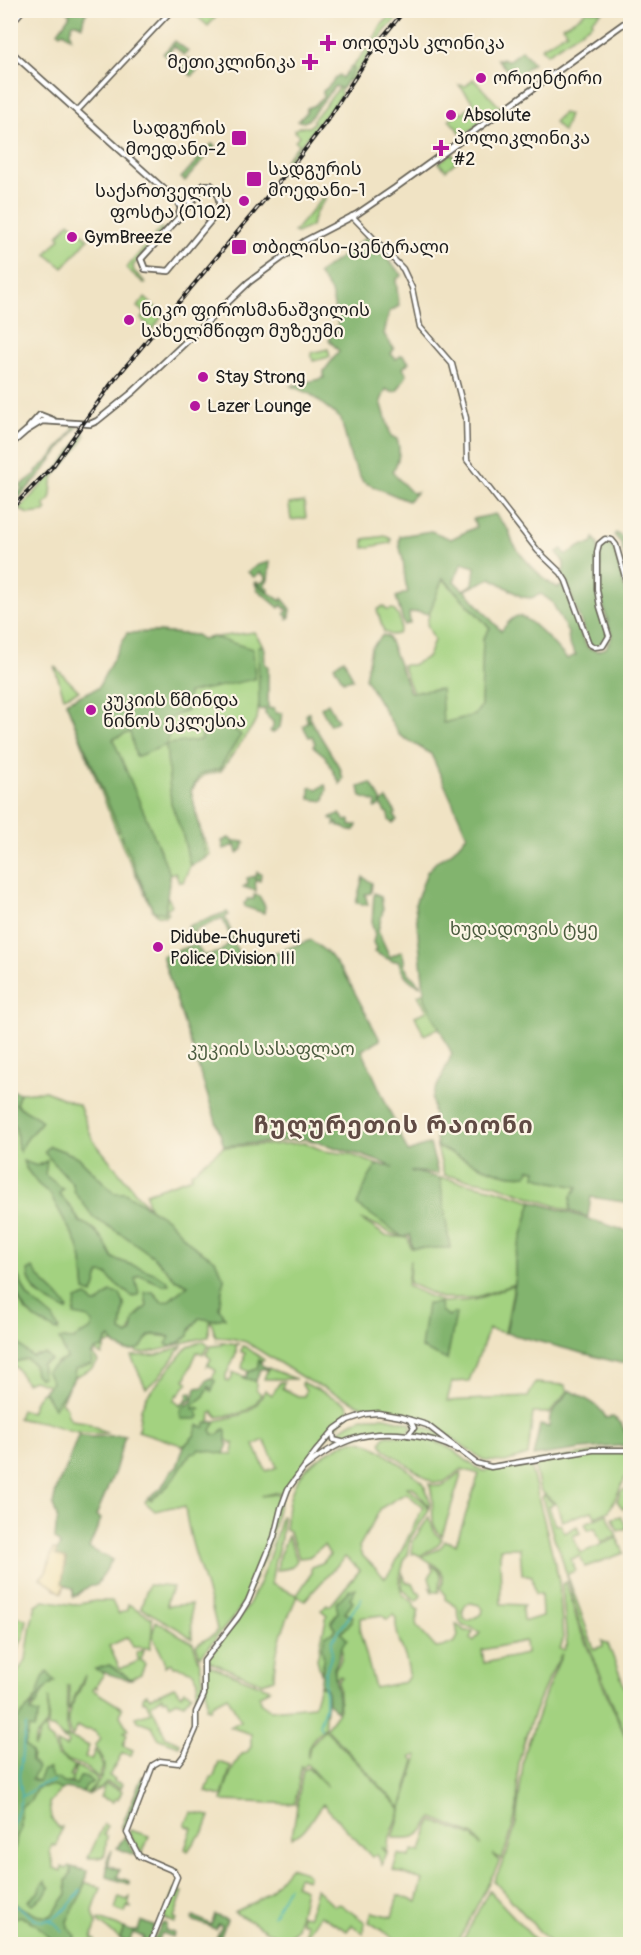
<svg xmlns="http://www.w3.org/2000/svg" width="641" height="1955" font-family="Pangolin,'Noto Sans Georgian',sans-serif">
	<rect width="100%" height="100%" fill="#fcf5e5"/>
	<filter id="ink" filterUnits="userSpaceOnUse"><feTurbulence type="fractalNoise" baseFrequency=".0167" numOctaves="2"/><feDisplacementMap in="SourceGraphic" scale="12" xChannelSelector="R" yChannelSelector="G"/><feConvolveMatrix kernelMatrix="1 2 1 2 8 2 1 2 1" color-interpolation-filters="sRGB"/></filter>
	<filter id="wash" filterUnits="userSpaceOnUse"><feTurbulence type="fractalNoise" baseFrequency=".008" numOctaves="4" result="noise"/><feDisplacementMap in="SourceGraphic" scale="24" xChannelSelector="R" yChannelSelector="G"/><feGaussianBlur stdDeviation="1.35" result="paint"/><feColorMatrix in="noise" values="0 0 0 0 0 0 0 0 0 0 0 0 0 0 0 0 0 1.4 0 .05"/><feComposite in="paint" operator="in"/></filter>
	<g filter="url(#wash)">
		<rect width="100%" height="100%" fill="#f0e3c4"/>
		<g fill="#a3d280" stroke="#60774e" stroke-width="1.5" fill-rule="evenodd">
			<polygon points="191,11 221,11 208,26"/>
			<path d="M399,11h5l-19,20 -35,51 -3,-2 6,-13h-2c14,-15 20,-22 29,-40 3,-6 13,-11 19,-16z"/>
			<polygon points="586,11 603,11 592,20 593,23 547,54 541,48 567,32 563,26 579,17"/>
			<polygon points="473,79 502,109 463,135 449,120 459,111 462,113 474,103 459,85 466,86"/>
			<polygon points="338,86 342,89 340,92 342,95 287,162 285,160 299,144 295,141 299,136 294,130 299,127 309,127 314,122 313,120 338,89"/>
			<polygon points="563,113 569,115 563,132 554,122"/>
			<polygon points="451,153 458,160 446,170 439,163"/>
			<polygon points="324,196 326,198 316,212 311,226 297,233 294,232"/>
			<polygon points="69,222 88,239 63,268 46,254 60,238 58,236"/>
			<polygon points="161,228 164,230 133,266 134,271 146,283 145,284 127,269 127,267"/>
			<polygon points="145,298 163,314 153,330 141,319 146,314 137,307"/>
			<polygon points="328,349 330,357 313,361 311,353"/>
			<path d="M84,433l1,3c-7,16 -20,26 -30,39 -7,9 1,24 -11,30l3,4 -2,3 -17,2 -9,-5 41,-43z"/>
			<polygon points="304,502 306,518 291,520 289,504"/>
			<polygon points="386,536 391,539 391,543 364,548 364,539"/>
			<polygon points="442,578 490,628 483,639 481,706 475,715 443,723 413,693 402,665 412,665 428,657 434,640 427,624 429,614"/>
			<path d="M383,606l4,4 6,-1c7,8 10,15 5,25l-7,1 -7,-3 -7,-22z"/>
			<polygon points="156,632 196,635 202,639 254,632 265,649 257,720 221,771 202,776 191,791 201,832 210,854 206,858 190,866 183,882 179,882 175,872 165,877 164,890 172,905 167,909 168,913 165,916 158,915 153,911 121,843 66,702 98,688 127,633"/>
			<polygon points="54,666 79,691 64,697"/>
			<polygon points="424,992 443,1026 424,1035 415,1016 427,1011 418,995"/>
			<path d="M45,1091l34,14 14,35 51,63 5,3 -2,-4 -1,-9 46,-16 -1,-4 32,-26 83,-4 18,8 25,3 51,19 48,6 46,10 38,12 -17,58v25l-41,14h-33l-32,-15 1,-23 -3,26 35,16 32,-2 40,-15 -9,48 -16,-4 -20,52 -17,1 -5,19 81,-4 7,-14 30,2 3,6 -18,22h-17l-5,42 -23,7 -20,-1 -59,-41 -22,-8 -44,-7 -55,-26 -59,-37 -15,-4 -15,-1 -5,-15h-2v15c-26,3 -46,16 -72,16v-3l-12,1 -13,-8 -6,1 -4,11 -7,-3 -2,3 5,7 -7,7 -17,8 -13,25 6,6v5l4,7 15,2 21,11c-26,2 -36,-2 -61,-10 -9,-3 -19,-1 -28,-5l3,-8 10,2 5,-13 12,-14 -15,-5 -7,3 -10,-16 -5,1v-5l15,-4 7,5 10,13 -2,-13 9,-4 -5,-6 -14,2 -20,-20 -1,-61c12,37 13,38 48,56l-9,-16 -7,-4 -14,-14 -13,-27 -4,1v-151l5,8 2,20 2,3c3,-11 15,-20 22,-30 -8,-7 -18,-9 -26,-17l4,-11zM50,1146l28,11 36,36 20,6 33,20 26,27 22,14 9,18 -5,30 6,10 -13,2 -13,-2 -14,21 -14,8 -1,-10 -18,-2 -7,6 -4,7 -31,-10 -35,31 -5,13 -26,10 8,-10 4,-19 12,-5 -5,-8 2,-11 9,2 18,-12 1,-6 -5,-5 6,-14h3l14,-12 13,12 -3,28 7,4 10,-22 9,-8 -1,-7 7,-7 9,10 6,-1 20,-16 -13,-6 -21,-22 -31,-23 -29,-16 -21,-34 -28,-32zM46,1161l-1,14 17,14 -3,5 11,12 10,16c17,5 26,21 33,36l54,22 -4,5 -23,-10 -5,3 4,16 -6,3 -17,-12 -9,-11 -7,-1 -3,6 -2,11 -10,1 -3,-31 -4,-15 -28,-51 -12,-10 -13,-17 -1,-5 13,4zM443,1205l7,42 -16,-14 -23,15 -3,-10 -22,-2 -26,-17 16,6 14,8 13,4 7,-2zM38,1277c13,13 21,17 29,34l-31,-18 -7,-15z"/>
			<path d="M437,1147c26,10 63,32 90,28l2,-6 7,1 12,11 30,6 -7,9 -1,15 -76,-27 -50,-9z"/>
			<path d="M204,1341l5,4 -6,9 -6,-2 -12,28 3,2 -10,13 -1,-1 -3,6 10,7 14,4 -5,-2v-4l11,-9 5,-11 1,5 5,-9 -3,-3 4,-7 -7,-6 -3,2 5,-8 -5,-5 5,-8 10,-1 2,-3 -8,-1 23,3 -2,1v9l-10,21v5l3,2 3,-4v-6l11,4v2l13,3v9l5,4c-8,19 -25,21 -44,23l-4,-5 -2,1 -1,9 -6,6 -6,-2 -4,10 -10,10 -46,-15 3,-22 6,-13 41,-50z"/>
			<polygon points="182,1346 157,1379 146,1388 131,1356 157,1355"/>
			<polygon points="242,1346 246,1347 264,1360 261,1362 259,1360 257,1369 249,1372 242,1368 245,1353 241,1352"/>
			<polygon points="268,1368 296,1379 264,1379"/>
			<path d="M280,1382h4l-2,6 16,8h6l2,-5 -4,-6v-3l45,22 3,8 -37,40 -31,42 -4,-2 -17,4 16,-2 4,2 -13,53 -18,40 -13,24 -37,44 -4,-12 19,-11 2,-4c-8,-42 -27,-80 -32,-123h-13l-17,4 -10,-9 3,-4 3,2c9,-6 16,-12 23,-22 8,-8 10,-25 22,-28 11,-3 26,4 37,5l1,-11 -8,-4 -2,-11 -6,6 -5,-1 -2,-4 4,-7v-2c25,-6 39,-5 50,-31l7,5zM264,1440l13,27 -11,4 -12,-26z"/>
			<path d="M368,1417h17l25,6 2,5 -3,4h-35l-32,8 -6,-2 1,-5c9,-9 18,-14 31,-16z"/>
			<polygon points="415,1422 442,1434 449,1444 413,1434 416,1428"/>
			<path d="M387,1435c21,1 46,3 64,14 11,7 20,17 32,22l47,-7 29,116 4,60 -3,9 4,1 3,-5 -5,-61 4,-2 12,42 27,66 25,57v197h-79l-57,-63 13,-28 9,-30 8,-68 22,-63 16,-38c-16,26 -38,79 -43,109 -2,14 -1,28 -2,42 -2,19 -9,37 -15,54l-10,-5 8,7 -43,83h-54l-34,-22 3,-10 20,5 6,-22 19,7 6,-22 -30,-10 5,-16 11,3 4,-7 8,2 7,-24 5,-7 40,15 8,9 -7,-10 -41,-17c-4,4 -6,8 -10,13 -9,9 -18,7 -30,7l25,-83 -7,2 4,4 -14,47 -75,-80 14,-19 -2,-28 4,-4 -3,-1 -2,3 -2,-2c-1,-13 3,-9 6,-18 2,-7 1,-19 0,-26l12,-17 -8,-3 8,-11 -15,10 -7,11 4,5 -13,20 2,11 -3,15 -4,-15 10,-44 -6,-5 6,-6 3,2 30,-36 -15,-13 -40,43 -8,-4c-12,27 -23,53 -23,83l-12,4 -54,-22c8,-19 25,-32 36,-49 18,-29 29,-63 37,-96l2,1 -2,21 -6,22 -4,24 26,11 14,-21v-7l11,-4 8,-8 -6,-10 -15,12 -10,1 -10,-27 -4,-2c3,-38 10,-58 45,-78 9,-5 20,-12 30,-10 14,2 28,16 40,23 17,12 29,20 30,43l-17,-20h-6l17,15 5,7c-7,17 -23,26 -21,46l-3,2 -6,24 3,13 11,8 2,6 4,2 -3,12 1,5 19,21 7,-1 12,-5 3,-6 -2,-12 9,7h8l-3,7 4,3 6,-8 -7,-5 -10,-2 -3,-4 -3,-15 -12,-8v-4l-4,-7c8,-18 -6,-22 -19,-31 8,-6 19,-6 23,-16l11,3 23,-70 -17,-5 -18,13 -10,1 -49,-33 -4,-7 3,-6zM406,1493l17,14 -30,61 -8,10 -24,-24 -2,-7 22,-39zM500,1548h20l2,26 10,2 3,18h6l1,22 -16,5 -3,-1 -1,-11 2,-4 -23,-1zM471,1603l8,2 4,4 -1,5 -14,7 -4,-2 -1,-9 3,-6zM382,1615l5,5 6,-5 3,3c-2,20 13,39 13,58l-4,6 -30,6 -15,-56v-14zM525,1641l1,13 -42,9 -2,-13z"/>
			<polygon points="605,1451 630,1452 630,1468 609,1511 595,1517 592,1511 562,1521 557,1505 540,1490 534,1464 537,1461"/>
			<path d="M462,1472l-20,64c-17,-14 -4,-32 -13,-52 15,7 21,-5 33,-12z"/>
			<polygon points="626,1489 630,1489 630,1507 623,1509 617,1501 621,1491"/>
			<path d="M544,1495l10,9 -5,2 6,19 5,-1 5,9 12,-7 3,7 -7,3 7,17c13,-4 23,-10 37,-15l7,15 -39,14 -5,-11 -9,3 4,12 -8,3 27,75 9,-3 -1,-5 6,3 22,57v41l-10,-20 -40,-98 -20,-73 -6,-13 -12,-41z"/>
			<polygon points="607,1514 617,1536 601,1542 595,1528 588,1530 585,1523"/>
			<polygon points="621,1516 627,1528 618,1531 613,1518"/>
			<polygon points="429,1517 435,1533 442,1539 437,1546 420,1556 415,1553 412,1554 413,1541"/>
			<path d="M288,1536l9,24c-5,9 -10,9 -20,10l2,-14z"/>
			<path d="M431,1565c16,9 8,13 8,27h-7l-2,-4 3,2 -4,-13 4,-6z"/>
			<path d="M403,1574l3,8 7,1 5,10 2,-1 1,4 -5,5c-11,-11 -17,-8 -13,-27z"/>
			<polygon points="148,1585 173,1587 167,1600 167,1606 191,1604 192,1639 182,1631 141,1608"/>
			<path d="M44,1600l30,5 21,-4h17l6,13 9,-4 1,-6 24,14c1,6 -1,26 -2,30l-17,-1 -5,-10 -19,9 11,23 19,-8 -3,-9 8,-2 -3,10 4,4 -4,10 -10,5 -22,-14 -9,6 4,3 -7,10v4l-2,-2 -2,4 29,18 -2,8 8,13 -4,3 3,2 -4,12 10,4 -2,5 -8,-2 -2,2 -12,21 6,3 -1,2 8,3 -2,4 -14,-6 -5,6 -13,7c16,-17 23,-29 7,-49l6,-7 -7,-8 -11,-2 -5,-3 -6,10c-14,-22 10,-41 13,-61l-17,36 1,-25h-2l-1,41 3,10h-6l-10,-9h-5l1,-30 -2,26 -12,14 -1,10 6,-15 6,-6 1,9 6,5 4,14 18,11 -5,10 2,4 4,-14 17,9 4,4v4l-10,11 -4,-2 4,-7 6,-3 -5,-5 -12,8 -4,-1v-2l-8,2 -11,-5 -5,-10 -5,2 -5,11 -6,-3 3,-9 -4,-9 1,-6 -7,-9 6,-34 15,-25 1,-15 -9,23 -15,19 -9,22 -3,65v-120l15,-21 5,-36 5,-19z"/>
			<polygon points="11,1614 27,1620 24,1637 11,1659"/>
			<path d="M156,1621l37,22c5,15 15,38 7,53l-4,-2 2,-13 -5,-9 -14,-5h-6l-2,-4 -6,3v-5l-13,-26z"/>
			<path d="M209,1665l61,24 -11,7 1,6 11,8 43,-4 6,-21 7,4c2,14 -4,26 -2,38 -9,9 -20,17 -17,31l2,-12 15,-17 76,80 -13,34 -1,9 -5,-5 5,7 -5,11 -5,-11 -5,3 -49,-53c-11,10 -15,29 -31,33l11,-67 5,-2 19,19 -20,-23 -4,4 -3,-3 1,3 -6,36 -73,-3c5,-20 8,-31 20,-47l4,-1 5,-6v-13l-21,-7 11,-6 -14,-25 -15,8 -2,5 -4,-1c3,-11 -4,-36 3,-43z"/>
			<polygon points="174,1687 182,1695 184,1690 192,1694 184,1704 176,1701 169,1705 166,1699 163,1700 162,1697 151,1705 166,1737 180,1743 179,1746 159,1739 152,1726 138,1721 136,1717 151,1712 146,1701 143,1702 143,1696 147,1694 150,1698"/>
			<path d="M62,1738h10l17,8 -4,11 6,3 4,-10 3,4 5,13 -4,11c-5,-4 -10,-9 -16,-12 -13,-6 -27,-6 -26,-23l9,4 2,-5z"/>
			<polygon points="219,1762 231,1766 222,1796 206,1792 211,1777 214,1777"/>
			<polygon points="105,1784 122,1791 118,1800 115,1798 113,1802 100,1797"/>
			<polygon points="50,1786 56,1787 61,1790 49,1803 51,1818 59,1828 62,1827 56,1846 52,1845 50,1852 54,1868 61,1871 62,1867 67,1869 69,1866 71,1867 71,1873 66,1881 67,1894 52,1915 47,1917 36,1915 11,1902 11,1855 14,1854 17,1835 21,1830 21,1807 30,1802 37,1788"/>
			<polygon points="191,1812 210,1816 204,1832 196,1839 188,1851 185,1849 192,1828 185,1825"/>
			<path d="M104,1824l3,2 -3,9 3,1c-3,22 2,22 -19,22z"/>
			<polygon points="130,1830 149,1836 142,1855 129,1834"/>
			<polygon points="290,1867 305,1872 308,1875 307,1880 298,1877 295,1885 305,1889 297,1929 286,1938 272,1937 273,1934 234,1912 255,1902 270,1891"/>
			<path d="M85,1882l16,6 -8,23 3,14 -4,14 3,1v4h-25l5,-8c-3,-4 -8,-7 -8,-13 0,-9 16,-28 18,-41z"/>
			<polygon points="316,1889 334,1906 340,1904 365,1922 363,1933 352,1925 347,1931 320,1915 306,1936 306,1923 301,1923 301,1915 309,1916"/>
			<polygon points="175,1890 183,1892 174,1918 177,1920 175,1923 164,1918"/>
			<polygon points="489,1890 539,1944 461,1944"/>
			<polygon points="119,1897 127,1900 130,1897 128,1906 132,1908 127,1907 125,1913 115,1909"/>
			<polygon points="20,1916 36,1924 54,1942 53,1944 33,1944 26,1940 23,1944 11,1944 10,1919"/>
			<polygon points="99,1919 124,1928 120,1939 97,1921"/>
		</g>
		<g fill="#82b46e" stroke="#4f6845" stroke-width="1.5" fill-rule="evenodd">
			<polygon points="67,11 85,11 87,12 84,17 82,26 77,23 73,23 70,31 71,38 63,32 60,34 58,32 70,15"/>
			<polygon points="175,41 188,51 184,55 174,46 169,52 182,64 188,58 199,68 192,76 169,56 167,57 163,54"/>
			<polygon points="522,50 533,63 514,78 497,59 509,60"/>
			<path d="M351,67l3,2 -12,20 -7,-3 -27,34 -4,2 -6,-1 8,-8 1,-5 8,-3 8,-8v-6c6,-3 10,-11 16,-16l3,3z"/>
			<polygon points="212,144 215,147 185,181 181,178"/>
			<path d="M367,237l35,38 -6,5 3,26 -10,6 -5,22 10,15 -3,5 5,5 6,-4 7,7 -6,6 4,7 -10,16 -6,1 -5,-3 -5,12 10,35 6,3c4,12 2,23 -5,33l20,21 5,-1 -9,9 -45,-19 -12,-23 -10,-40 -31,-25 -19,-8 33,-8v-7l15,-20 -10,-11 9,-16 -7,-32 -13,-18z"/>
			<polygon points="73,426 78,426 40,475 11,506 11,501 22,489 20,486 37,473 36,471 49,460 73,430"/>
			<path d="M495,514l15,18c-1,15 35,50 48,56l5,-4 20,56 5,8 9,3 9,-3 6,-12 -11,-38 -1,-46 2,-6 5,-4 5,3 2,3 16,62v593l-39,-6 -3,20 -18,-6 1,-15 7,-9 -30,-6 -13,-5 1,-6 -7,-1 -2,6c-27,4 -64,-18 -90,-28l-5,-49 20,-44 -27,-55 -10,-95 12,-32 11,-12 12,-6 17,-19 -36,-81 -32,-19 -34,-57 6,-30 12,-13 5,2 22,55 31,-3 2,34 32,-8 6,-9 2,-67 7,-11 -47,-50 -14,36 -12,-2 -8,1 1,10 -6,2 -8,-28 12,-5c-4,-11 -3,-20 -5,-31 -1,-10 -6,-15 -3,-25l31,-5 20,8 25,-12 -3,-8zM462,563l13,4 -2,17 -10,6 -9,-9zM491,578l31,19 9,1 10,-4 11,8 16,31 1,11 7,11 -9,4c-8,-9 -37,-43 -49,-43 -6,0 -13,11 -17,15l-36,-41z"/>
			<polygon points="616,533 621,536 630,552 628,562 630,579 621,543 614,535"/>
			<polygon points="594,538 598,544 598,598 608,631 606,643 595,647 589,644 566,581 561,573 564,570 564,563 557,552 562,549 566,555 583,545 592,544"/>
			<polygon points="270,562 268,580 264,585 269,589 269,592 255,582 261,583 266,579 265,576 260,573 254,577 248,572 258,565"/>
			<polygon points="255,583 281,601 282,598 291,609 290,617 287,619 288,615 286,616 284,613 288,611 287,608 285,609 282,605 279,608 278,607 257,589"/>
			<polygon points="156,632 196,635 202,639 213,637 253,649 255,679 188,693 187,710 164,721 169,733 167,744 201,740 203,723 222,720 241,735 219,769 200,774 191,791 206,858 190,866 183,836 171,803 166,745 136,757 130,732 113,739 170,874 165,913 153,911 66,702 98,688 127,633"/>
			<polygon points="258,646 264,646 265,664 268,666 268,708 274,709 276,713 282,713 280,727 272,733 270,731 273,728 273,722 265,714 265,709 259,710"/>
			<polygon points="344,659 353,679 343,681 334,666"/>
			<polygon points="328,703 338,721 330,725 321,708"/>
			<polygon points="309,712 310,719 341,770 340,773 343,778 340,784 325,756 313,746 315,743 312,736 309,737 303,726 309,721 307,721 306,714"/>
			<polygon points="371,783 381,800 380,804 387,799 396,813 394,815 397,820 392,823 389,820 388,813 385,812 381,805 375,808 376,802 361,797 359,787"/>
			<polygon points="325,785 327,789 324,801 310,799 310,787 317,789"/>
			<polygon points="340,814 345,821 350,820 350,826 357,825 355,830 349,831 342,826 338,826 338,823 334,825 335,820 331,819 331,817"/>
			<polygon points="229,838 234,843 234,841 245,842 242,850 237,853 235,845 224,849 222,841"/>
			<polygon points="257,872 261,874 260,881 255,879 256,891 243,887 248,884 247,878 256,876"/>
			<polygon points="363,877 372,883 371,893 365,894 368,905 356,903"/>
			<path d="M374,893l7,3 2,14 -5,21 12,26 12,-6 3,12 -2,1c3,6 13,17 18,22 -11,-3 -21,-14 -22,-25h-7l-18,-9 2,-3 -3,-7 2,-7 -3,-10z"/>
			<polygon points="254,895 259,896 265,906 264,913 245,907 244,903 247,901 247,899 254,899"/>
			<polygon points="227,912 229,915 225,917 234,939 232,940 244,963 311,940 330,955 347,978 380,1040 362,1050 408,1152 430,1144 438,1174 410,1171 440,1178 450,1248 412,1248 410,1235 403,1237 357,1205 368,1179 377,1165 394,1167 364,1156 306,1139 224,1146 162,956 196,944 203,956 220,952 232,940 222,918 194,931 196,939 192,939 188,926"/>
			<path d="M11,1090l9,3 -4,11c8,8 18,10 26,17 -8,10 -19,20 -22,31l-2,-4 -2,-20 -5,-8z"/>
			<path d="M50,1146l28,11 36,36h11l42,26 26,27 22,14 9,18 -5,30 6,10 -13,2 -13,-2 -9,12 -1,6 -18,11 -5,-3 4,-7c-5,-2 -14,-4 -19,-2 -5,2 -6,7 -9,11 -9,11 -27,2 -32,-8l-3,1 -4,9 -8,2 -4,5 1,9 -17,5 -2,11 -19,28 -10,-17 8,-9 -6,-11 21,-13 -8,-19 15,1c6,-9 18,-5 19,-17l-5,-5 -14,-3 2,-15 11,-4 7,8h3l14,-12 9,2 4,10 -3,27 7,4 4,-3 2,-13 13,-13 -2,-14h8l9,10 6,-1 20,-16 -13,-6 -21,-22 -31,-22 -29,-17 -20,-27 -1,-7 -29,-32z"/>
			<path d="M23,1161l14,5 10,-5 -2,14 18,14 -4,5 11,12 10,16c17,5 25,21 33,36 15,7 49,14 56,26l-6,1 -23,-10 -5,3 4,16 -6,3 -22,-17 -4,-6 -7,-1c-4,7 -3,15 -8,21l-7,-3 -3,-31 -4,-15 -28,-51 -12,-10 -13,-17z"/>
			<polygon points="532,1201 630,1232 630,1360 620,1363 506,1333 515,1284 515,1259"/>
			<path d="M33,1268c9,17 26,24 35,41l-1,2c-20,-11 -36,-15 -39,-40z"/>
			<path d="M15,1270l13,27 25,21 6,11 -2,2c-32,-18 -36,-19 -46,-56v-4z"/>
			<polygon points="440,1303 441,1311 449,1316 453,1313 456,1314 447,1360 421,1348 427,1304"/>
			<polygon points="10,1336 31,1356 45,1354 51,1360 41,1364 43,1377 40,1378 35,1374 33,1364 26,1359 11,1363"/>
			<polygon points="259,1360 261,1362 261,1365 268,1368 267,1369 260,1369 256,1381 243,1378 243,1376 246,1377 248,1372 257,1369"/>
			<polygon points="211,1378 215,1381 212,1391 209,1386 204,1396 193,1405 193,1409 198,1407 201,1409 197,1411 199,1417 197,1419 181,1419 180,1412 183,1407 180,1405 187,1399 188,1393 192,1393 192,1399 186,1403 186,1406 193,1401 196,1388 203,1387 207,1380"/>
			<path d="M570,1390c14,9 29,13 36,28l7,-1 8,6 4,9 5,-15v28l-47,4 -50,7 7,-31 9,2 1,-11z"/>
			<path d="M215,1421v2l-4,7 2,4 5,1 6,-6 2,1v13l2,1 -4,10 -25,-5 -3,4 -4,-1c-13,17 -22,37 -42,48l-2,-2 13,-10 10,-17 6,-4 7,-21 10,-10 4,-11 6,3 3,-5z"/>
			<polygon points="78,1435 93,1437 125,1435 115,1471 96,1516 101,1519 89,1548 112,1560 97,1585 91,1585 73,1597 73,1589 62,1583 63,1577 55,1555 60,1545 55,1539 57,1517 53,1505 57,1486 65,1471"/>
			<path d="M356,1589l-6,9 3,4 -8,11 8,4 -3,7 -9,9 6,6c-9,8 -5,17 -13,29l5,38 -2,5 -9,-8 -1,-14 -7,-4 4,-26 -2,-11 4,-13 7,-2 2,-5 -4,-5 7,-11 -2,-9 13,-13z"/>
			<path d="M109,1665l22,14c-7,1 -31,-8 -36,-10z"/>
			<path d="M47,1672l8,9c-8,5 -16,12 -18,23l-5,2 -1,6 8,2 -5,15 -5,-1 -4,17 6,7v9l7,7 -6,11 6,2 5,-11 6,-1 4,10h6l5,4 12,2 4,-8 4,-1 9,6 -6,3 -4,7 -17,-4 -5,2c-7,-5 -15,-4 -24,-2l-7,14 -9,5v24l-4,4 -3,20h-3c-1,-30 1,-60 0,-89 0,-12 8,-36 6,-46 5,-8 15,-13 19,-21 5,-10 3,-19 11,-27z"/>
			<polygon points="142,1777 146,1778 126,1828 121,1828"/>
			<polygon points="125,1836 135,1854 134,1855 117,1848"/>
			<polygon points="112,1850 108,1865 120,1870 117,1877 129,1881 129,1884 107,1877 107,1860"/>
			<polygon points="71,1867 87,1871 83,1891 67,1921 68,1927 76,1936 70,1944 59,1944 54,1942 36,1924 20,1916 11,1919 11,1902 36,1915 47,1917 52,1915 67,1894 66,1881 71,1873"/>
			<polygon points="45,1881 50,1888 44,1896 32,1904 28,1901 40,1891 41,1885"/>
			<polygon points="215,1915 227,1920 219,1941 215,1940 222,1925 218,1924 216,1929 192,1920 194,1916 211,1925"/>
			<polygon points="141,1921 156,1927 149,1944 142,1944 144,1937 133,1933 129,1942 120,1939 124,1928 131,1931 138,1931"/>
			<polygon points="164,1923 167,1924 165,1930 174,1933 173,1937 162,1933 157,1944 152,1944 161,1925"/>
		</g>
		<polygon fill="#eeda9e" stroke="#857b5d" stroke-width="1.5" points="53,1549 57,1551 55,1555 66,1559 62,1583 65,1584 62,1593 40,1578 46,1572"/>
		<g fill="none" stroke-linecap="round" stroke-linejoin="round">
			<g stroke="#42b2bb" stroke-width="1.5">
				<polyline points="321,1729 319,1725 325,1707 325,1674 332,1654 332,1641 362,1598"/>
				<polyline points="23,1796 41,1784 54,1782"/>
				<polyline points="10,1836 22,1796 19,1776 26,1725"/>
				<path d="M10,1904c11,1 16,10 25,15 18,9 37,-16 46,-29"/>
				<polyline points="273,1916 288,1887"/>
				<polyline points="48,1919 55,1923 63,1932"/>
			</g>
		</g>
	</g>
	<g filter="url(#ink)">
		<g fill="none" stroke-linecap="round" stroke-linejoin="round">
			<defs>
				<g id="secondary">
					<polyline points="10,25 23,10"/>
					<polyline points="78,110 172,10"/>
					<polyline points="352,216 403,269 412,288 420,327 452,364 466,418 467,460 538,551 561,573 566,581 589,644 595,647 603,646 609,636 600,607 597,589 597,552 599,544 605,539 612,540 616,545 630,595"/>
					<polyline points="333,1433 334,1440 342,1442"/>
					<polyline points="408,1435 414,1428 410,1420"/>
					<path d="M305,1467c34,-27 59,-37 103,-32 17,2 33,6 49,15"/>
					<polyline points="150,1944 177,1877 174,1871 139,1856 127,1833 153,1765 160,1761 178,1763 185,1754 196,1729 196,1712 204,1695 204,1661 238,1617 248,1601 274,1537 281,1508 288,1489 316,1451 335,1429 348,1420 366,1414 378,1413 401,1417 427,1425 476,1463 491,1467 593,1450 630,1450"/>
				</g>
				<g id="primary">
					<polyline points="10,51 177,201 181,208 179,214"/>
					<path d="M204,185h7c7,6 11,19 6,28l-48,58 -24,-2 -4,-10 42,-46z"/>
					<polyline points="180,206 183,206 184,202 193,197"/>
					<polyline points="29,427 40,415 53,420"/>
					<polyline points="10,445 26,431 42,421 90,424 97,421 133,392 249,282 305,241 357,214 395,188 630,19"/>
				</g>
			</defs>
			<use href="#secondary" stroke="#666257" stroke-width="7"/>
			<use href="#primary" stroke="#666257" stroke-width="8"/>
			<use href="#secondary" stroke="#fff" stroke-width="4"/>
			<use href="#primary" stroke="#fff" stroke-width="4.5"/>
			<defs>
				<polyline id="rail" points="10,510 53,466 111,384 294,164 331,115 376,45 405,10"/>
			</defs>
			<use href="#rail" stroke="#1c1c1c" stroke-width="4"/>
			<use href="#rail" stroke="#fcf5e5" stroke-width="1.5" stroke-dasharray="4.5" stroke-linecap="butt"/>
		</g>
	</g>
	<g fill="#b5179e" stroke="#fcf5e5" stroke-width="2">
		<path d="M325 34h6v6h6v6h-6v6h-6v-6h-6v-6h6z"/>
		<path d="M307 53h6v6h6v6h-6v6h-6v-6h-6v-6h6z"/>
		<circle cx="481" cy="78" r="6"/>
		<circle cx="451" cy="115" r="6"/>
		<rect x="231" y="130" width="16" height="16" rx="3"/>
		<path d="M438 139h6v6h6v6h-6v6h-6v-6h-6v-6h6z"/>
		<rect x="246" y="171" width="16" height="16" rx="3"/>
		<circle cx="244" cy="201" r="6"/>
		<circle cx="72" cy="237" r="6"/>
		<rect x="231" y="239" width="16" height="16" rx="3"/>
		<circle cx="129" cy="320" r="6"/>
		<circle cx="203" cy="377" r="6"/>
		<circle cx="195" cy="406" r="6"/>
		<circle cx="91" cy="710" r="6"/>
		<circle cx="158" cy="947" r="6"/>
	</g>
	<g text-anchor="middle" stroke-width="4.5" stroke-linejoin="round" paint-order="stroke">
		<g font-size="18" fill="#1c1c1c" stroke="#fcf5e5" text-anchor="start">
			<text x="342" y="49">თოდუას კლინიკა</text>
			<text x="296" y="68" text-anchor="end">მეთიკლინიკა</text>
			<text x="493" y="84">ორიენტირი</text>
			<text x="463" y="121">Absolute</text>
			<text x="226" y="134" text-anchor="end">სადგურის<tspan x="226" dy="21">მოედანი-2</tspan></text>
			<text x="454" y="144">პოლიკლინიკა<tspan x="454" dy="21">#2</tspan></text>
			<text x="268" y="175">სადგურის<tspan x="268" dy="21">მოედანი-1</tspan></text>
			<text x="232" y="197" text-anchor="end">საქართველოს<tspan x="232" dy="21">ფოსტა (0102)</tspan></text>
			<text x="84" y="243">GymBreeze</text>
			<text x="252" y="253">თბილისი-ცენტრალი</text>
			<text x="141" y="316">ნიკო ფიროსმანაშვილის<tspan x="141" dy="21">სახელმწიფო მუზეუმი</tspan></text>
			<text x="215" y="383">Stay Strong</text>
			<text x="207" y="412">Lazer Lounge</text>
			<text x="103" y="706">კუკიის წმინდა<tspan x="103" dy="21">ნინოს ეკლესია</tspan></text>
			<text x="170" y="943">Didube-Chugureti<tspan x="170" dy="21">Police Division III</tspan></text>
		</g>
		<g font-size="18" fill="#4b5c3f" stroke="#fcf5e5">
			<text x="524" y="935">ხუდადოვის ტყე</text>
			<text x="271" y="1055">კუკიის სასაფლაო</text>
		</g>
		<g font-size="24" font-weight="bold" letter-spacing="1.5" fill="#604b44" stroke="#fcf5e5">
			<text x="394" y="1133">ჩუღურეთის რაიონი</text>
		</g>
	</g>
	<rect width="641" height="1955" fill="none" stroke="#fcf5e5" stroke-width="36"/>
</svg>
